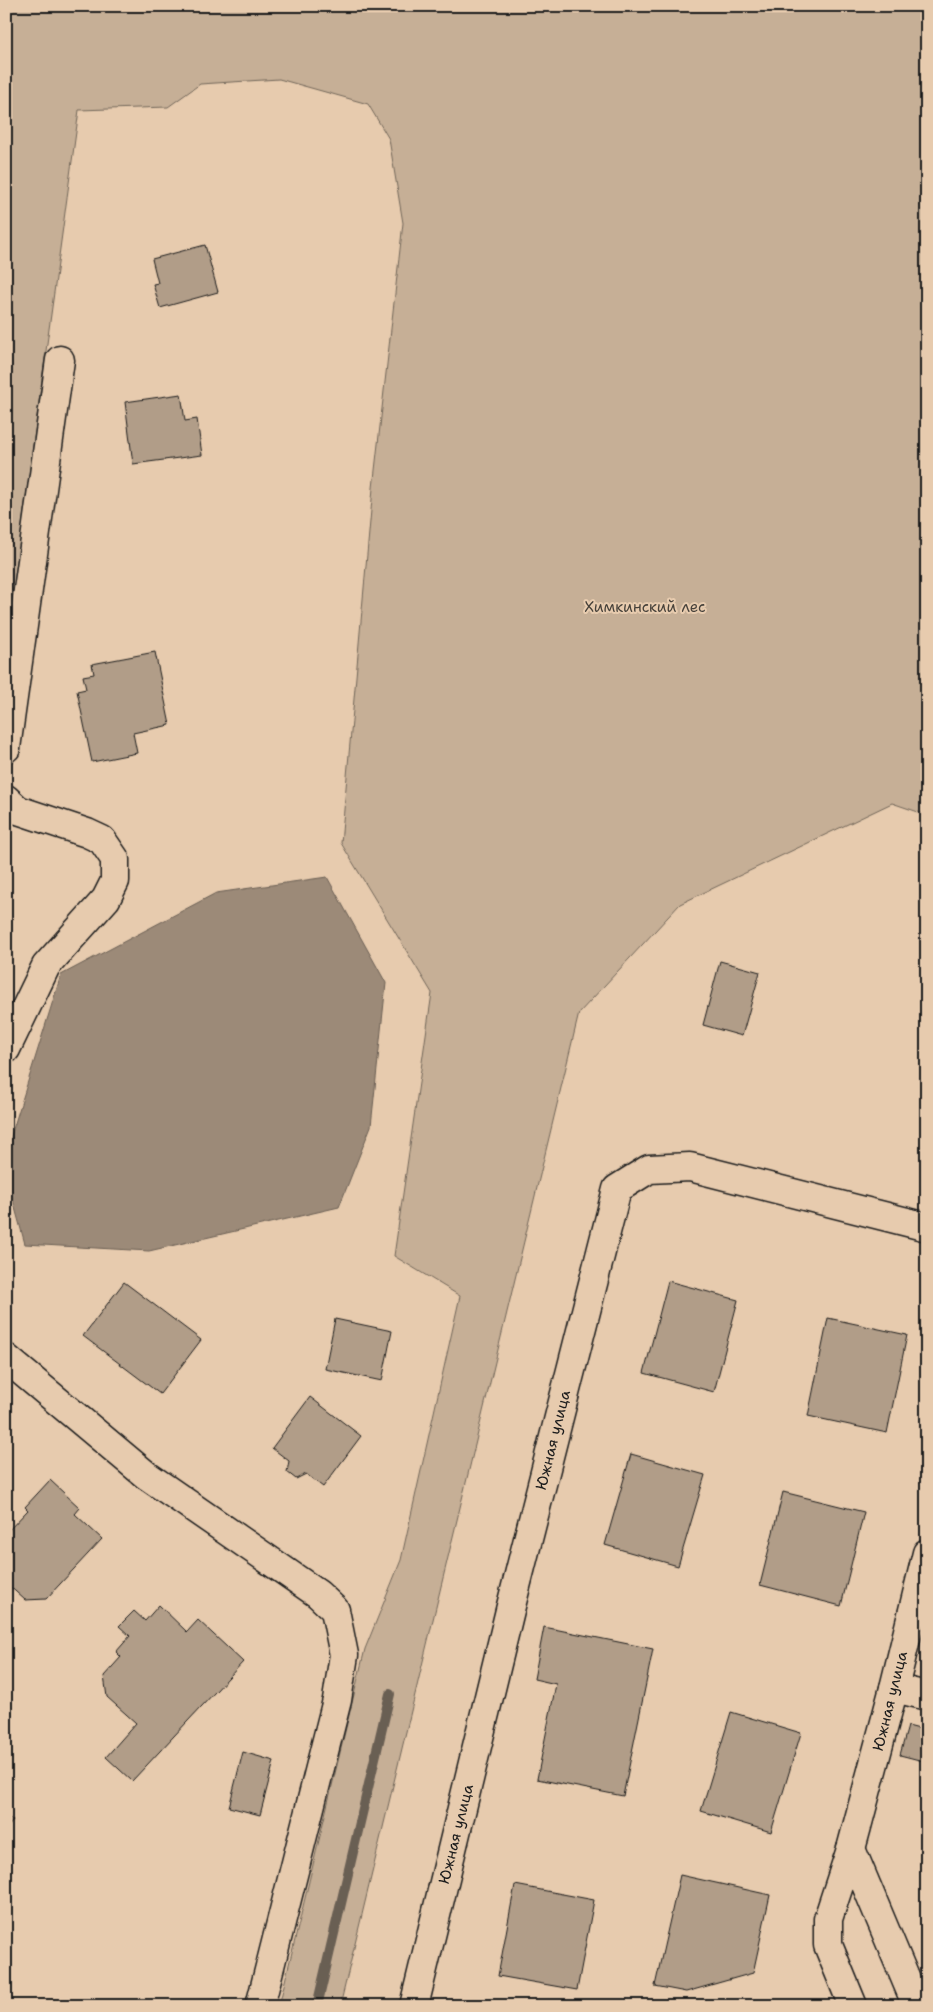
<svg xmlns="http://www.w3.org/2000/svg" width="933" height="2012" font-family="'Shantell Sans',sans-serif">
	<rect width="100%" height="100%" fill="#e7cbae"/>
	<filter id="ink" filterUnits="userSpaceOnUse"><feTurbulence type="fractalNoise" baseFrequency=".02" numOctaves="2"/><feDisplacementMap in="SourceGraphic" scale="10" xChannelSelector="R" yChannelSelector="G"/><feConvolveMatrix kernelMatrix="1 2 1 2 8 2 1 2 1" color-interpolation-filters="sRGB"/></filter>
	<g filter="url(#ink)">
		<polygon fill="#c6af96" stroke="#716659" points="6,6 927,6 927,815 892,803 680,904 579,1013 340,2006 279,2006 365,1649 401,1560 460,1296 394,1256 432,993 341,843 373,488 403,223 389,139 368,104 279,79 200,84 168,107 79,110 6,643"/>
		<polygon fill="#9c8a78" stroke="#695e53" points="327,877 386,983 371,1126 339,1207 149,1251 25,1244 6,1175 6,1152 61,975 216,893"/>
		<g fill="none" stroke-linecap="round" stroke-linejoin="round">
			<polyline stroke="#695e53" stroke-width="10" points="317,2006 390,1694"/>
		</g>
		<g fill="#b19d88" stroke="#1c1c1c">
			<polygon points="205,245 218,292 160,308 153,284 158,283 152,259"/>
			<polygon points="181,394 185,421 197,419 202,455 133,464 125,402"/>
			<polygon points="155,652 170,725 133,733 137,753 92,762 77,691 86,689 83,676 94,674 92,664"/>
			<polygon points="720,961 760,972 742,1036 703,1025"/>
			<polygon points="668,1281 738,1300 714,1392 644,1373"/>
			<polygon points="124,1282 201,1340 160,1394 83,1336"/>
			<polygon points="828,1318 907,1335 887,1433 808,1416"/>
			<polygon points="335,1319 392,1331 382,1381 325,1369"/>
			<polygon points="310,1397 361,1436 323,1487 306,1474 296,1479 287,1472 289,1461 272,1448"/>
			<polygon points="631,1454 705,1475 678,1566 605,1545"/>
			<polygon points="50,1480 80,1508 75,1514 102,1539 46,1599 25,1600 6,1583 6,1533 28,1510 25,1507"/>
			<polygon points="783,1492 864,1512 841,1606 760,1585"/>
			<polygon points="159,1605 187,1632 198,1620 243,1662 132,1781 106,1757 136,1723 107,1697 104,1676 121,1657 116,1652 130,1636 119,1626 134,1611 145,1621"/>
			<polygon points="544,1627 653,1649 623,1796 537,1779 556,1684 534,1679"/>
			<polygon points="731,1712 801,1733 771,1832 701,1811"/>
			<polygon points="908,1726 927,1731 927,1762 900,1755"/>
			<polygon points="243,1752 274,1761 260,1815 229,1807"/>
			<polygon points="6,1815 13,1821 6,1829"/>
			<polygon points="680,1875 770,1895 753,1973 686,1992 655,1986"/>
			<polygon points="515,1885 594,1900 577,1990 498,1976"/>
		</g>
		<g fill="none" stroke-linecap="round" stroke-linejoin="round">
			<defs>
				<g id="minor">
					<polyline points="6,748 60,360"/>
					<polyline points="6,799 18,810 87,833 102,840 115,859 115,881 106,899 46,966 6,1049"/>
					<polyline points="6,1358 146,1475 318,1594 335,1610 344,1655 337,1700 260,2006"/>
					<polyline points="894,1688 927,1696"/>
					<polyline points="851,1849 917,2006"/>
					<polyline points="414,2006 511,1606 617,1189 649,1169 690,1167 927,1227"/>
					<polyline points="853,2006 828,1945 828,1919 851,1849 894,1688 927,1553"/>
				</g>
			</defs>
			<use href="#minor" stroke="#1c1c1c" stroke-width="31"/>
			<use href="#minor" stroke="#e7cbae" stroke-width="28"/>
		</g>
	</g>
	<g text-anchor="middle" stroke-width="4" stroke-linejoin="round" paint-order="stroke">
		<g font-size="15" fill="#46413a" stroke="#e7cbae">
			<text x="645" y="612">Химкинский лес</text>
		</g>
		<g font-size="15" fill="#1c1c1c" stroke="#e7cbae">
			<text transform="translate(553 1440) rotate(-76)" y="5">Южная улица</text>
			<text transform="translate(890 1701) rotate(-76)" y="5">Южная улица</text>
			<text transform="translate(456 1834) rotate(-76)" y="5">Южная улица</text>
		</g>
	</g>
	<rect width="933" height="2012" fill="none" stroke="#e7cbae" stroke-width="25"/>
	<rect x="12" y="12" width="908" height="1987" fill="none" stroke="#1c1c1c" stroke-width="2" filter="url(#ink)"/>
</svg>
